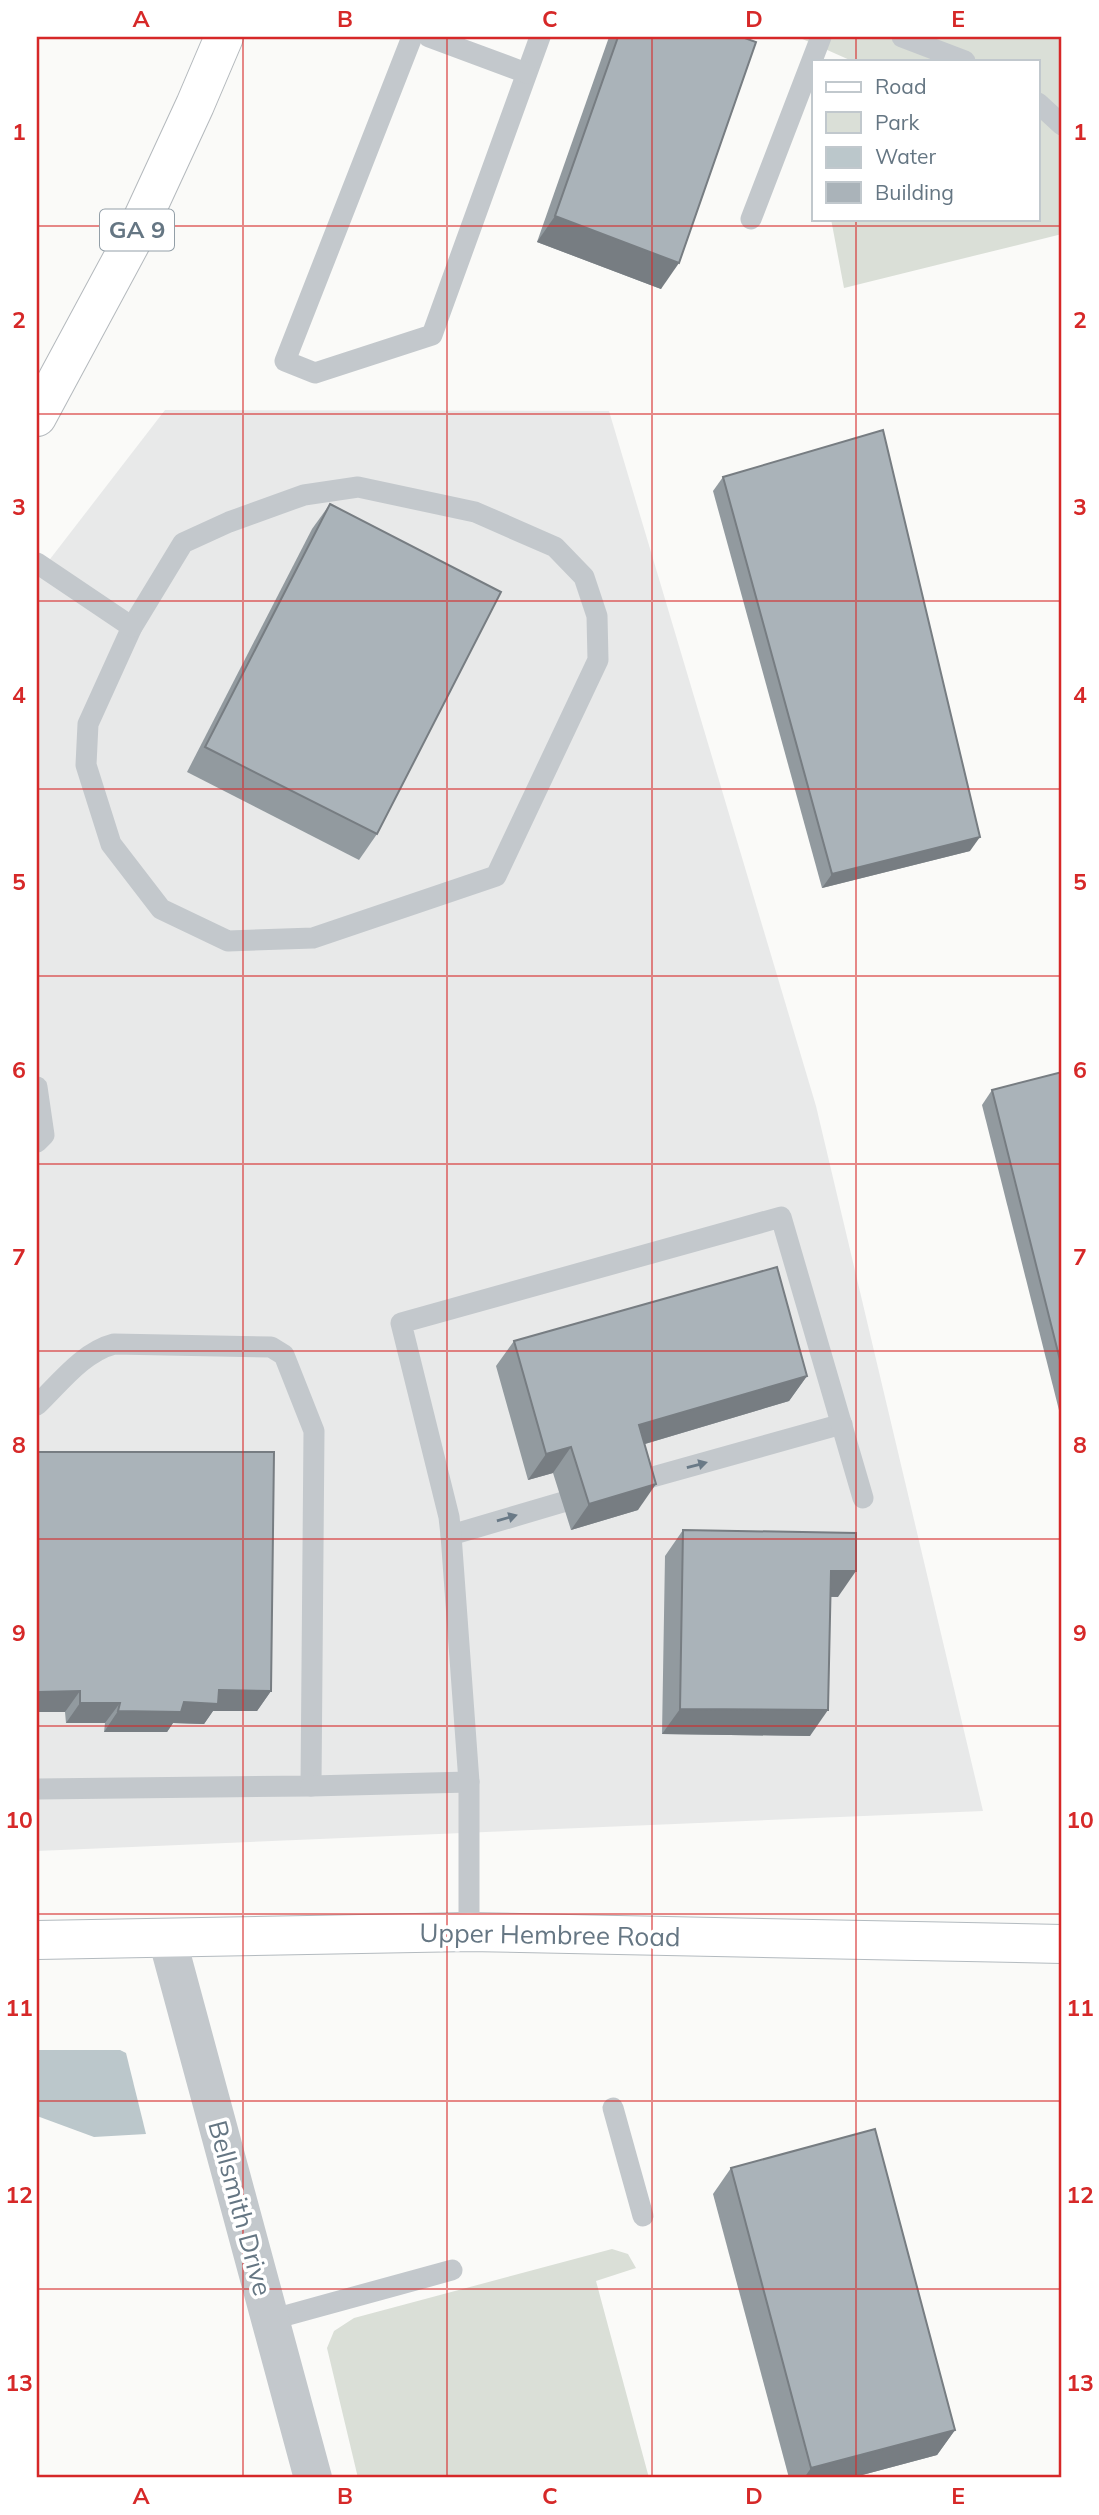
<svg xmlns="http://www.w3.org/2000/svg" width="1099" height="2515" font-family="Mulish,sans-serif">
	<rect width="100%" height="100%" fill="#fafaf8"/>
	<polygon fill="#e8e9e9" points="165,410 609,411 816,1106 983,1811 37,1851 37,576"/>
	<g fill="#dadfd7">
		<polygon points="798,37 1062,37 1062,234 844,288 831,219 1038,219 1038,61 852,61"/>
		<polygon points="612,2249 628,2254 636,2268 596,2281 649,2478 358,2478 327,2348 334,2331 354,2318"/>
	</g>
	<polygon fill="#bbc7cb" points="37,2050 120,2050 126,2053 146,2134 94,2137 37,2116"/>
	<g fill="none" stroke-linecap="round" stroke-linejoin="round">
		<defs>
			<polyline id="secondary" points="37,1940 469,1932 1062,1944"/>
			<polyline id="highway" points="37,417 134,237 195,105 224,37"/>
		</defs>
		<use href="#secondary" stroke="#b3babf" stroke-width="40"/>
		<use href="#highway" stroke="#b4b9bd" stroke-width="40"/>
		<g stroke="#c3c8cc" stroke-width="21">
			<polyline points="412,37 285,361 315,373 432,335 540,37"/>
			<polyline points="429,37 526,73"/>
			<polyline points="902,37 965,61"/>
			<polyline points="1038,103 1062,125"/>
			<polyline points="751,219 821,37"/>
			<polygon points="358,487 475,512 555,547 584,577 597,616 598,660 496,876 313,938 228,941 161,909 111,844 86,765 88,724 132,627 183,543 229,522 304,495"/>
			<polyline points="37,563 132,627"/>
			<polyline points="37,1087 44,1135 37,1142"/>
			<path d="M37,1405c23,-22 46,-53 77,-61l157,3 13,8 30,76 -3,355 -274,3"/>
			<polyline points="631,1483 842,1424"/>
			<polyline points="451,1535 563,1502"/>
			<polyline points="311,1786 469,1782"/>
			<polyline points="469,1932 469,1782 451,1535 449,1517 401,1323 781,1217 863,1498"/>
			<polyline points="613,2108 643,2216"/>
			<polyline points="270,2320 452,2270"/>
		</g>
		<polyline stroke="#c3c8cc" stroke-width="38" points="167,1938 313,2478"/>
		<use href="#secondary" stroke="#fff" stroke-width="38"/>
		<use href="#highway" stroke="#fff" stroke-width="38"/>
	</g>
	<g fill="#929a9f">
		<polygon points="609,37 742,37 661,289 537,242"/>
		<polygon points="723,477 970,851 822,888 713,491"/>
		<polygon points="330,504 377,834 359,860 187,772 312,529"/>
		<polygon points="1062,1072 1062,1422 982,1105 992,1090"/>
		<polygon points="514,1341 807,1376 789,1401 645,1444 638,1510 571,1530 553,1473 528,1480 496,1366"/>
		<polygon points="37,1452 271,1691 257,1711 213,1711 204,1724 173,1723 167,1732 104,1732 105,1723 66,1723 65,1712"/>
		<polygon points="683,1530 838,1597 830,1597 810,1736 662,1734 665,1556"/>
		<polygon points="731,2168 955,2430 937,2455 851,2478 789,2478 713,2194"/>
	</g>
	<g fill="#777d82">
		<polygon points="555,216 679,263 661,289 537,242"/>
		<polygon points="980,837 970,851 822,888 832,874"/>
		<polygon points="807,1376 789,1401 621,1451 639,1425"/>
		<polygon points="571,1447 553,1473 528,1480 546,1454"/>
		<polygon points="656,1484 638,1510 571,1530 589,1504"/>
		<polygon points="831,1571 856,1571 838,1597 813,1596"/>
		<polygon points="219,1690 271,1691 257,1711 213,1711 204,1724 173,1723 167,1732 104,1732 118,1711 184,1702"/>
		<polygon points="80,1691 65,1712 37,1712 37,1692"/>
		<polygon points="80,1703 120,1703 105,1723 66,1723"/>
		<polygon points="680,1709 828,1710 810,1736 662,1734"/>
		<polygon points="955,2430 937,2455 851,2478 804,2478 811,2468"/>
	</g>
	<g fill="#aab3b9" stroke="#777d82" stroke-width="2">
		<polygon points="618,37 742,37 756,42 679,263 555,216"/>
		<polygon points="883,430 980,837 832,874 723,477"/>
		<polygon points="330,504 501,592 377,834 205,747"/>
		<polygon points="1062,1072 1062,1368 992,1090"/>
		<polygon points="777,1267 807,1376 639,1425 656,1484 589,1504 571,1447 546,1454 514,1341"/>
		<polygon points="37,1452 274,1452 271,1691 219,1690 218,1704 184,1702 181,1712 118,1711 120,1703 80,1703 80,1691 37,1692"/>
		<polygon points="683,1530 856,1533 856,1571 831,1571 828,1710 680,1709"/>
		<polygon points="875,2129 955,2430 811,2468 731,2168"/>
	</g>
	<defs><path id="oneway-solid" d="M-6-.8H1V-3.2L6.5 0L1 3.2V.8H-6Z" transform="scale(1.75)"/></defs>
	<g fill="#6a7a87">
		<use href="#oneway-solid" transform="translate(697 1465) rotate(-15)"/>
		<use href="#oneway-solid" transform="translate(507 1518) rotate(-16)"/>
	</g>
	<path fill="none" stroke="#d62828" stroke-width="2" stroke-opacity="0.55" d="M243,37v2441M447,37v2441M652,37v2441M856,37v24M856,219v2259M37,226h1025M37,414h1025M37,601h1025M37,789h1025M37,976h1025M37,1164h1025M37,1351h1025M37,1539h1025M37,1726h1025M37,1914h1025M37,2101h1025M37,2289h1025"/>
	<g text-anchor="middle" stroke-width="7" stroke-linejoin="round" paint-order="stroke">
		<rect fill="#fff" stroke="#939fa8" stroke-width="2" x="100" y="209.5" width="74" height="41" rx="5"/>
		<g font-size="24" font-weight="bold" fill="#657683">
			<text x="137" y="238">GA 9</text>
		</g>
		<g font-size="26" fill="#657683" stroke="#fff">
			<text transform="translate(550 1935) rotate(1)" y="9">Upper Hembree Road</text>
			<text transform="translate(240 2208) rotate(75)" y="9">Bellsmith Drive</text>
		</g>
	</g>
	<rect width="1099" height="2515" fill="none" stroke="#ffffff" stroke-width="77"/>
	<rect x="812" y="60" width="228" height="161" fill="#ffffff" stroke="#c1c8cd" stroke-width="2"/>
	<rect x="826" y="82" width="35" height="10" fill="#ffffff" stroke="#c1c8cd" stroke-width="2"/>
	<text x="875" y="94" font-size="21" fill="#657683">Road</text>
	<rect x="826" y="112" width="35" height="21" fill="#dadfd7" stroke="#c1c8cd" stroke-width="2"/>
	<text x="875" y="130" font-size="21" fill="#657683">Park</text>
	<rect x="826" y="147" width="35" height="21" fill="#bbc7cb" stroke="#c1c8cd" stroke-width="2"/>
	<text x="875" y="164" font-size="21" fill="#657683">Water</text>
	<rect x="826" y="182" width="35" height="21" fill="#aab3b9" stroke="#c1c8cd" stroke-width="2"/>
	<text x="875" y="200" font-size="21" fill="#657683">Building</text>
	<rect x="38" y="38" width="1022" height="2438" fill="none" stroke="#d62828" stroke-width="2.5"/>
	<g font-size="23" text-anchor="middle" font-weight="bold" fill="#d62828">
		<text x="141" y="27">A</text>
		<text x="345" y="27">B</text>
		<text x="550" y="27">C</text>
		<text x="754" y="27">D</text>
		<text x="958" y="27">E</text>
		<text x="19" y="140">1</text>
		<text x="1080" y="140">1</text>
		<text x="19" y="328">2</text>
		<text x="1080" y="328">2</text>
		<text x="19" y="515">3</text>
		<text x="1080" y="515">3</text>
		<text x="19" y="703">4</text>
		<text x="1080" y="703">4</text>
		<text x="19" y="890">5</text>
		<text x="1080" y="890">5</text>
		<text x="19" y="1078">6</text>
		<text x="1080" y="1078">6</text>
		<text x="19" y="1265">7</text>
		<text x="1080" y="1265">7</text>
		<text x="19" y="1453">8</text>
		<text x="1080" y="1453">8</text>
		<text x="19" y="1641">9</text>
		<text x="1080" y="1641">9</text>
		<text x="19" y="1828">10</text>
		<text x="1080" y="1828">10</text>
		<text x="19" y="2016">11</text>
		<text x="1080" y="2016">11</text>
		<text x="19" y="2203">12</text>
		<text x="1080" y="2203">12</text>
		<text x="19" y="2391">13</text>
		<text x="1080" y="2391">13</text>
		<text x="141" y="2504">A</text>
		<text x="345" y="2504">B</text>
		<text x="550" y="2504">C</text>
		<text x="754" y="2504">D</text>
		<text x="958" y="2504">E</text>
	</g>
</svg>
